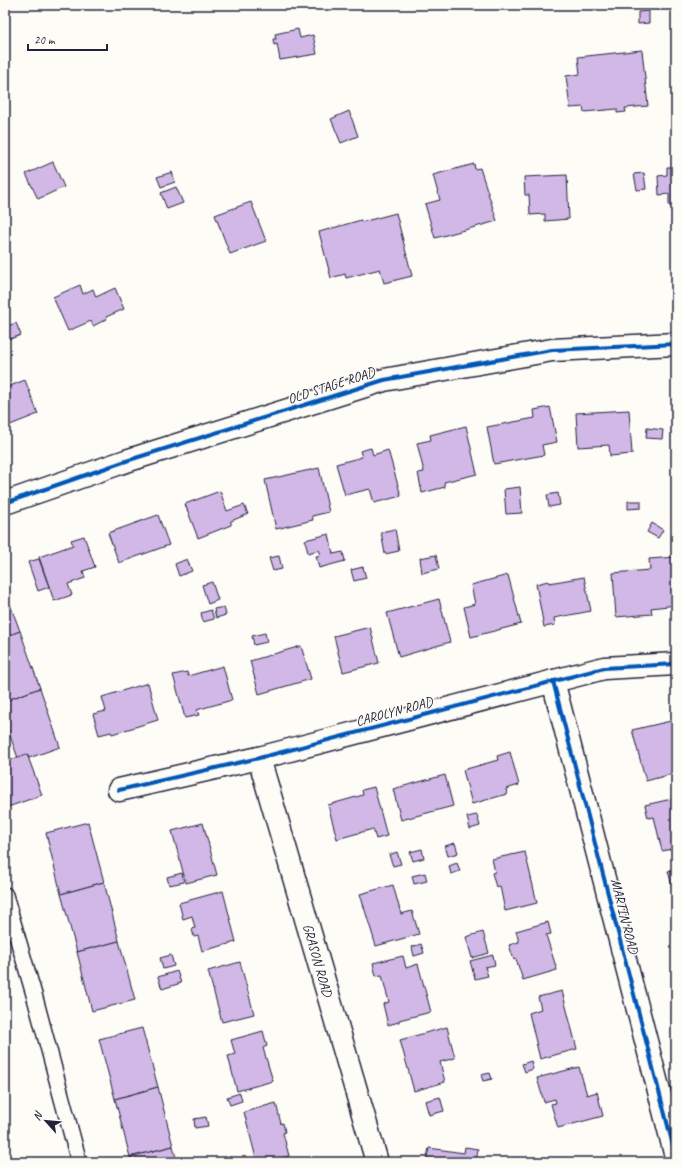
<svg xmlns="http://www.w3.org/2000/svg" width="681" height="1167" font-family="Caveat,sans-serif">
	<rect width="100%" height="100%" fill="#fdfcf7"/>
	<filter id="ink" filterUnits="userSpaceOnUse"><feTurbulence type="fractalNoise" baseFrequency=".025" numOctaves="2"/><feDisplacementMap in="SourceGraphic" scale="8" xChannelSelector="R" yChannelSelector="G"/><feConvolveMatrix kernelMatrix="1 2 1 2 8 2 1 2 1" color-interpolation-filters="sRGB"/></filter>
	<g filter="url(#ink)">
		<g fill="#d1b8e7" stroke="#22223b">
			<polygon points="649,11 649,23 638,24 638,12"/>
			<polygon points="298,29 300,38 313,35 317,54 280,60 277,44 274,45 273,39 276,39 275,34"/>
			<polygon points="642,50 648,106 625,108 626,112 617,113 617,109 584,112 583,107 570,108 566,76 580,74 578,57"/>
			<polygon points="349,111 358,136 341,143 331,119"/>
			<polygon points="53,162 64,187 38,199 26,174"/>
			<polygon points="474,164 475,169 480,168 497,221 435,238 425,204 440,200 433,175"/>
			<polygon points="667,167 676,167 676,215 673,215 672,206 669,206 669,194 659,195 658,176 667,175"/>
			<polygon points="172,172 175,182 161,187 157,177"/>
			<polygon points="644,173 646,189 637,190 634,174"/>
			<polygon points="567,175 569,219 545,221 545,214 530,215 529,195 525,195 524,177"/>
			<polygon points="176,187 183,203 167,209 161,193"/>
			<polygon points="251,202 266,241 230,254 215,215"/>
			<polygon points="396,213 412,276 384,283 380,269 346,278 345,274 331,278 319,232 361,220 362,222"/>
			<polygon points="80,285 83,294 93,289 96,297 115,288 124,309 106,317 107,319 93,326 91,321 68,331 53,297"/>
			<polygon points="16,323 21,335 10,339 5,327"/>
			<polygon points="25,380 38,414 5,427 5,388"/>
			<polygon points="550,407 557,442 542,445 544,455 494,464 487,427 535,418 534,410"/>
			<polygon points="629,410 632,454 610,456 609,445 578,447 576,413"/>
			<polygon points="466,426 477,474 444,482 445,487 422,493 418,473 424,472 417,443 431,440 430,435"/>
			<polygon points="647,428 663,430 662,439 646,438"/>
			<polygon points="371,448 373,455 388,450 401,496 374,503 370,489 345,495 336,464 362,457 360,451"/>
			<polygon points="319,468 329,512 312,516 313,520 276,529 265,480"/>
			<polygon points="520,487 522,513 506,514 504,489"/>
			<polygon points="220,491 227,511 244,505 248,514 231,521 231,525 198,538 185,504"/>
			<polygon points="558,493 560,505 549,507 547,495"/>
			<polygon points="628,501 641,501 641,508 628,509"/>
			<polygon points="158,515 169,545 119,563 108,533"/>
			<polygon points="652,523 663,530 658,538 647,532"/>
			<polygon points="395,529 399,551 385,554 381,532"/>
			<polygon points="329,534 333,554 343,552 345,561 319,568 316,556 321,555 319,550 308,553 305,540"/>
			<polygon points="84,536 95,567 83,571 85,578 68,584 72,595 54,601 39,557 73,545 71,540"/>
			<polygon points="436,555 439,569 422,573 420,558"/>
			<polygon points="279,556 282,569 273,571 269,558"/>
			<polygon points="676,557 676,605 651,608 652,614 616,617 613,573 650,570 649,559"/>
			<polygon points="39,559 49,587 38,591 28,562"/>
			<polygon points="187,559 192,571 179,576 175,564"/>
			<polygon points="363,567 366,578 354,581 351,570"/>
			<polygon points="508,575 521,624 471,637 464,607 475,604 471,585"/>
			<polygon points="584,577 591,611 554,618 555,625 544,627 536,584 548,581 549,583"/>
			<polygon points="212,582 218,600 208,604 202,585"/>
			<polygon points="5,591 20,631 5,637"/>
			<polygon points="439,599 450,642 399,657 387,613"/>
			<polygon points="224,607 226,615 216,618 214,609"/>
			<polygon points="211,610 214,619 203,622 201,613"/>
			<polygon points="370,627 379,663 343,672 334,636"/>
			<polygon points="20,631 40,688 5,701 5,637"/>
			<polygon points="265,633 267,642 254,645 252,636"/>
			<polygon points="301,646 311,679 259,694 250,661"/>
			<polygon points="223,666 232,700 200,709 197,710 199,715 185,718 173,675 187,672 188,676"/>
			<polygon points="148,683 158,720 112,734 111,732 99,735 93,714 106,711 102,697"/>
			<polygon points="40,688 60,747 29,758 27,754 18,758 5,722 5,701"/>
			<polygon points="675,720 676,744 671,746 676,773 646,781 632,730"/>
			<polygon points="510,752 519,785 506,789 507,794 472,804 463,770 498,760 497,756"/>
			<polygon points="27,754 42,795 5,808 5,762"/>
			<polygon points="445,775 453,806 401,820 393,789"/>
			<polygon points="374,787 387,836 376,839 373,829 337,839 328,805 363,795 362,790"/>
			<polygon points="676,798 676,848 662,851 654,817 648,818 645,805"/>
			<polygon points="477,815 480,826 470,829 467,817"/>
			<polygon points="88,822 104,882 61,894 46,833"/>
			<polygon points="203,823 217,875 186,883 172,831"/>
			<polygon points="455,843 458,853 448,856 445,846"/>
			<polygon points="422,849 424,858 413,861 410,852"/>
			<polygon points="397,852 401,864 393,866 389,855"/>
			<polygon points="525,852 537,903 505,911 500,886 496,887 492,873 495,872 492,859"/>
			<polygon points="457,863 460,871 451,874 449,866"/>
			<polygon points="676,869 676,900 668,871"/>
			<polygon points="182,873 184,882 169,885 167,877"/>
			<polygon points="425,873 427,881 414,884 412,876"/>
			<polygon points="104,882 119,941 77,952 61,894"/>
			<polygon points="393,885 401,914 412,911 419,934 376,946 360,894"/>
			<polygon points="223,891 236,942 202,951 198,936 194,937 192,929 195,928 192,916 183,919 179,903"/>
			<polygon points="548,922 551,934 546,935 557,970 523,980 516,959 514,960 509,945 519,942 516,931"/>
			<polygon points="483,932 489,953 472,958 466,937"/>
			<polygon points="119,941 135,1000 92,1011 77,952"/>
			<polygon points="421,944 424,953 414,956 412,947"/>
			<polygon points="171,955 174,966 163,969 160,958"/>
			<polygon points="493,955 495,965 485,967 488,976 475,979 470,961"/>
			<polygon points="403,956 406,968 418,964 431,1012 399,1020 399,1022 388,1025 383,1004 389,1002 386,991 382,975 376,976 373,963"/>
			<polygon points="240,962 254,1014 222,1022 208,971"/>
			<polygon points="177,971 181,983 162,989 158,977"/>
			<polygon points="562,991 577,1049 540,1059 529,1013 541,1009 538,997"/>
			<polygon points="447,1027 455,1058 440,1062 445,1082 414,1091 400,1040"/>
			<polygon points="142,1028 158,1087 115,1099 99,1039"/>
			<polygon points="263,1031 267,1046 263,1048 273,1081 237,1091 228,1056 235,1054 231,1040"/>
			<polygon points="531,1061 533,1069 525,1072 522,1064"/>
			<polygon points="579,1067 587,1095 597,1092 603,1116 558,1128 551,1104 556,1103 555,1099 544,1102 537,1078"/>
			<polygon points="490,1073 492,1079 483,1081 481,1075"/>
			<polygon points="158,1087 173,1146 130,1157 115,1099"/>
			<polygon points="240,1093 242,1101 230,1105 227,1097"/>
			<polygon points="440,1097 444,1111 429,1115 425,1101"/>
			<polygon points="276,1103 281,1124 283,1123 285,1132 283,1133 289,1156 266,1162 257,1162 244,1112"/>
			<polygon points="206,1117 208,1126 195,1128 194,1119"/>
			<polygon points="173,1146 177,1162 132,1162 130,1157"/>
			<polygon points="465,1147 478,1149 476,1162 426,1162 429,1148 464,1153"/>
		</g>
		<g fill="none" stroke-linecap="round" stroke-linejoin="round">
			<defs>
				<polyline id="lane" points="5,895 35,998 79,1162"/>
				<g id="street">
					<polyline points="5,503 126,461 384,380 552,350 676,344"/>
					<polyline points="553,681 676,1157"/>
					<polyline points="259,758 377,1162"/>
					<polyline points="119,790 259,758 604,668 676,664"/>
				</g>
			</defs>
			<use href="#lane" stroke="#22223b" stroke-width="18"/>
			<use href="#street" stroke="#22223b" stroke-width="25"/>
			<use href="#lane" stroke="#fdfcf7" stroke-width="15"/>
			<use href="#street" stroke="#fdfcf7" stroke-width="22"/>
			<defs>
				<g id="cycleway">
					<polyline points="5,503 126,461 384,380 552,350 676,344"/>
					<polyline points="553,681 676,1157"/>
					<polyline points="119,790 259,758 604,668 676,664"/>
				</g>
			</defs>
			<use href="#cycleway" stroke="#fdfcf7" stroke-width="6"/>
			<use href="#cycleway" stroke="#0057b8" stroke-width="4"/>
		</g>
	</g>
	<g text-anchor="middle" stroke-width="3" stroke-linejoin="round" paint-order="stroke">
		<g font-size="14" fill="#22223b" stroke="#fdfcf7">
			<text transform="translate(331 385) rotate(-18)" y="5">OLD STAGE ROAD</text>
			<text transform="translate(394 711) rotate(-15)" y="5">CAROLYN ROAD</text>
			<text transform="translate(625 916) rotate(76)" y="5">MARTIN ROAD</text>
			<text transform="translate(318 960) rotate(74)" y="5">GRASON ROAD</text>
		</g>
	</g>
	<rect width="681" height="1167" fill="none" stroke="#fdfcf7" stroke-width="20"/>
	<rect x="10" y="10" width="661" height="1147" fill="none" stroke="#22223b" stroke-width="1.5" filter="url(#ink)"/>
	<g transform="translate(46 1121) rotate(297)" stroke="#fdfcf7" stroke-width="3" paint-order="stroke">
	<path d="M0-3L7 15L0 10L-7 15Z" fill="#22223b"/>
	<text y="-6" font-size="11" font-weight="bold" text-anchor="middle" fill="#22223b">N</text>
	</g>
	<path d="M28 44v6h79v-6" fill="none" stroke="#22223b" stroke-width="2"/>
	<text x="34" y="44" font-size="12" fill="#22223b" stroke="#fdfcf7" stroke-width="3" paint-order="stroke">20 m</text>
</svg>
